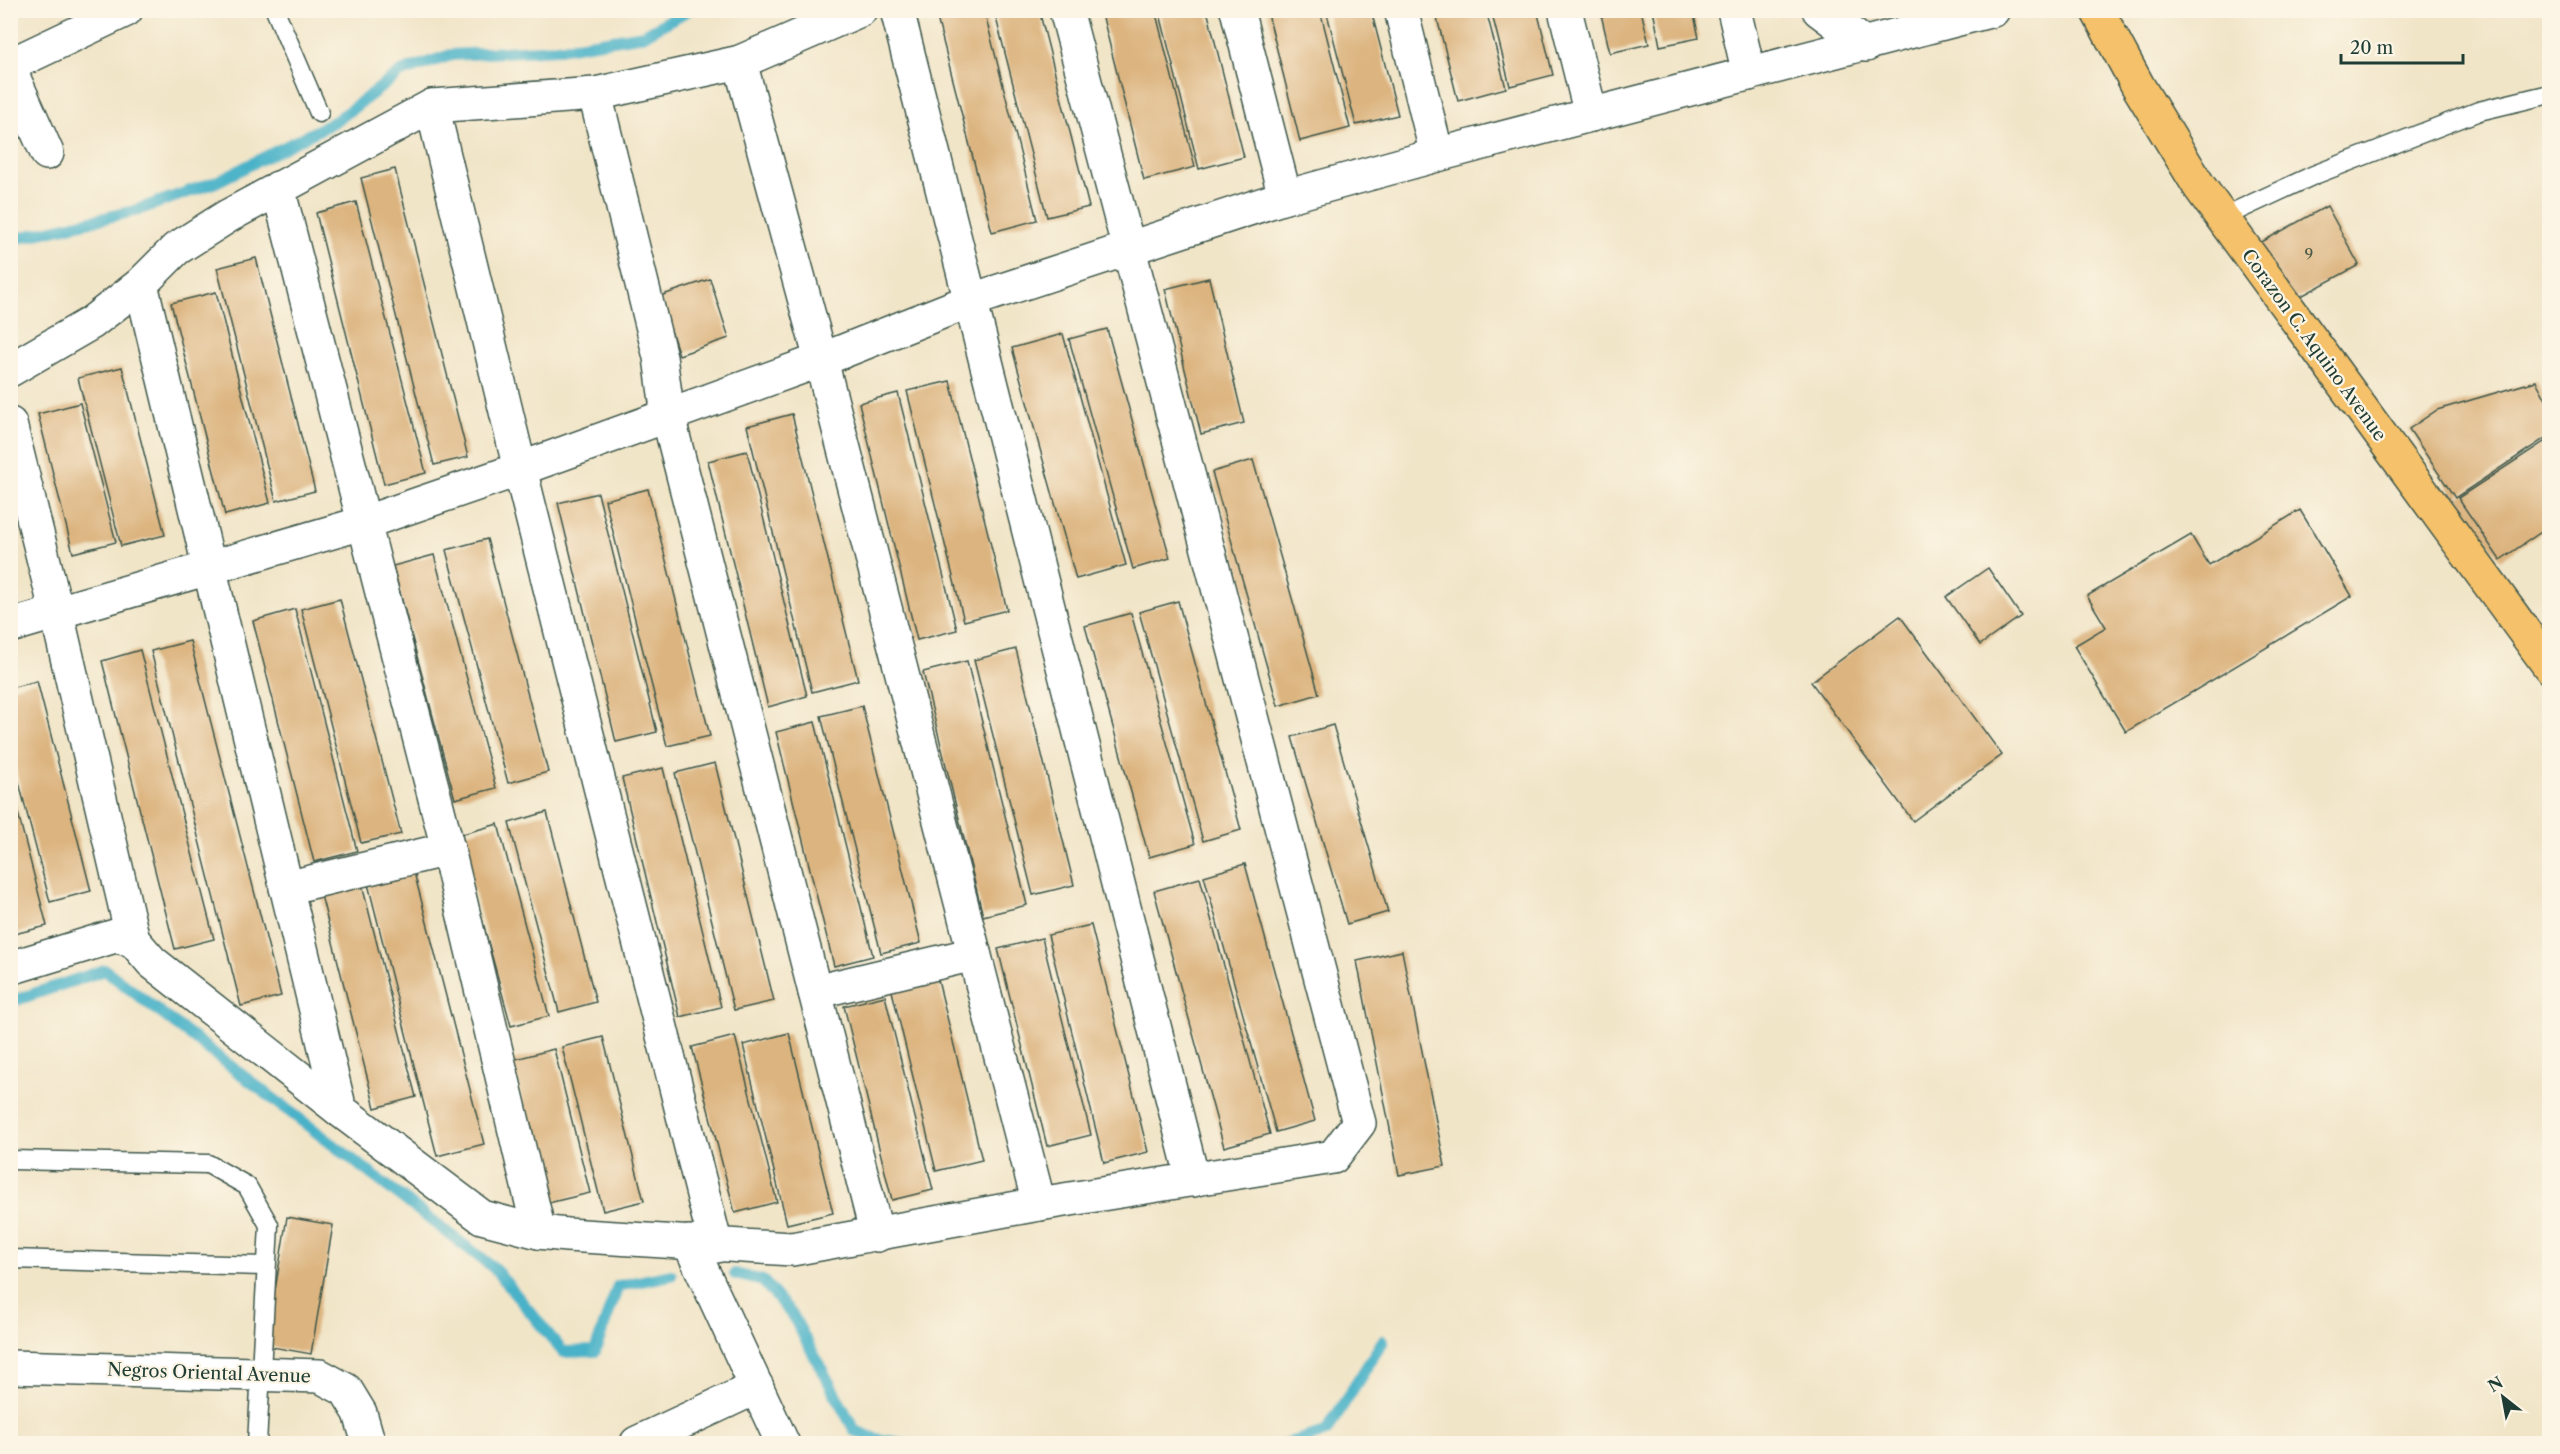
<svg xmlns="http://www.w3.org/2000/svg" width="2560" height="1454" font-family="'Libre Caslon Text',serif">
	<rect width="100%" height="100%" fill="#fcf5e5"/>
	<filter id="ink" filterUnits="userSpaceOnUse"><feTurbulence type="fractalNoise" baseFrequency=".0167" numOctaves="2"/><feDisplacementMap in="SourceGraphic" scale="12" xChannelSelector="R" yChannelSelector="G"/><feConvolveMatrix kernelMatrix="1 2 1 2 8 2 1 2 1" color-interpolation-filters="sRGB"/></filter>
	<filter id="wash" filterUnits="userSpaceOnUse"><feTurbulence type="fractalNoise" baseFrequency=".008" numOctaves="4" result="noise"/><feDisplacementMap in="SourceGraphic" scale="24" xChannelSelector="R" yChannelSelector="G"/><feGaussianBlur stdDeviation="1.35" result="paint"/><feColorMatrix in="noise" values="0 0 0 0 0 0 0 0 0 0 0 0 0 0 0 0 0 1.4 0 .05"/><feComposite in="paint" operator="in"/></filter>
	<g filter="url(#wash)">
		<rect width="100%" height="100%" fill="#f1e5c8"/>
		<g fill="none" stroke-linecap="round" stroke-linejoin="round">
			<g stroke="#49b2c8" stroke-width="12">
				<polyline points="10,240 134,211 216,182 336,121 401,72 451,55 558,49 644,35 688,10"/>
				<polyline points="10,1002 105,970 494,1268 563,1352 595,1351 618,1286 671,1275"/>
				<polyline points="735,1274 763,1281 793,1316 855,1431 876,1439 907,1444"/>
				<polyline points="1285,1444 1326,1432 1383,1341"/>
			</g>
		</g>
		<g id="blocks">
			<g fill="#dcb47f">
				<polygon points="935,10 984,10 1037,220 992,232"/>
				<polygon points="994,10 1039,10 1089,207 1047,217"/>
				<polygon points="1101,10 1155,10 1195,167 1144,180"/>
				<polygon points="1159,10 1207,10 1244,157 1199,169"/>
				<polygon points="1267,10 1320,10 1350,128 1300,141"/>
				<polygon points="1326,10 1371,10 1398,115 1356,125"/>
				<polygon points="1435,10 1486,10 1506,88 1458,101"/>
				<polygon points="1491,10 1537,10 1553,75 1510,86"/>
				<polygon points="1600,10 1641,10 1649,44 1610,53"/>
				<polygon points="1653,10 1693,10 1699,38 1660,46"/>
				<polygon points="395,169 468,457 434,465 361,178"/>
				<polygon points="356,202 426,473 384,484 316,213"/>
				<polygon points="2327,206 2359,265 2292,301 2258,244"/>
				<polygon points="256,258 315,491 276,501 217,268"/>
				<polygon points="1209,278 1244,423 1201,434 1165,289"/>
				<polygon points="710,279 729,338 679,355 660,296"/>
				<polygon points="216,292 270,503 225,515 171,303"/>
				<polygon points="1107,329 1170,558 1133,569 1069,339"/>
				<polygon points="1063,334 1126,565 1076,579 1012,348"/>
				<polygon points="122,367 165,535 121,546 78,378"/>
				<polygon points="950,381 1007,610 964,621 907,391"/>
				<polygon points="2536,381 2550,407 2550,435 2455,498 2409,429 2437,410"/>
				<polygon points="898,393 957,630 917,640 859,403"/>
				<polygon points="80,403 116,542 73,553 38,414"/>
				<polygon points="792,414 858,680 812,692 747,426"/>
				<polygon points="2550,438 2550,526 2500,560 2458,498"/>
				<polygon points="747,451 807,696 768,707 708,461"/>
				<polygon points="1253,460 1319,694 1278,706 1212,472"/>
				<polygon points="648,489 710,736 667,746 605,500"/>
				<polygon points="598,493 657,732 616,742 558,503"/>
				<polygon points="2300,510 2352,596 2126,732 2074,646 2106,627 2087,596 2191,535 2209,565"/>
				<polygon points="487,539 548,772 508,783 446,550"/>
				<polygon points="434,555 496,788 455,799 393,566"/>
				<polygon points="1988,568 2021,616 1980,645 1946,597"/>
				<polygon points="340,599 401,834 361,843 301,609"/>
				<polygon points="1178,601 1241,830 1203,841 1139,612"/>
				<polygon points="295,609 357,851 314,862 253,621"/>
				<polygon points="1131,613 1195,844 1149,857 1085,626"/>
				<polygon points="1900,616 2002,755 1913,821 1811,682"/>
				<polygon points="190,641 281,996 241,1006 151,651"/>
				<polygon points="1016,649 1074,885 1033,895 974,660"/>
				<polygon points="140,650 214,939 175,949 102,661"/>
				<polygon points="967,661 1027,905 983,916 923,672"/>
				<polygon points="37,681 91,891 50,902 10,748 10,688"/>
				<polygon points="862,706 921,943 881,953 821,716"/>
				<polygon points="815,722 873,956 834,966 776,732"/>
				<polygon points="1333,725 1388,912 1347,924 1292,737"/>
				<polygon points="715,763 774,1001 734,1010 675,773"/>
				<polygon points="663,768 721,1007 680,1017 622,778"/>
				<polygon points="11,786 47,926 10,935 10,787"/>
				<polygon points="547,812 596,1002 559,1012 509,823"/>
				<polygon points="498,824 549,1016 511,1026 459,835"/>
				<polygon points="1245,864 1315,1121 1276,1132 1204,876"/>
				<polygon points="414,872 484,1144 437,1156 368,884"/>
				<polygon points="1200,878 1270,1134 1224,1147 1154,891"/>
				<polygon points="361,881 416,1097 375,1108 320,891"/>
				<polygon points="1091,925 1148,1152 1104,1163 1048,935"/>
				<polygon points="1042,938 1091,1135 1047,1146 998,949"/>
				<polygon points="1402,951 1445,1166 1399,1175 1357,961"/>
				<polygon points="937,976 982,1160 936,1171 891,987"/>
				<polygon points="885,996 933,1190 892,1200 844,1006"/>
				<polygon points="789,1033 833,1213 787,1224 743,1045"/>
				<polygon points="735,1036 777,1202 735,1213 692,1047"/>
				<polygon points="603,1037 644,1201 603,1211 562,1047"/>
				<polygon points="554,1049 590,1193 548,1203 512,1060"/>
				<polygon points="287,1217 333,1225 311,1354 266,1346"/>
			</g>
		</g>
	</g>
	<g filter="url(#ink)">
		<use href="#blocks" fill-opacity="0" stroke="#3e564a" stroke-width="1.5"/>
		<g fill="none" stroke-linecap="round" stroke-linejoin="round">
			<defs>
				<g id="service">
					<polyline points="275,10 319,113"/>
					<polyline points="2221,218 2314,175 2479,111 2550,94"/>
					<polyline points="10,1160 208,1164 247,1186 269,1225 257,1444"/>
					<polyline points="10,1259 266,1266"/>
				</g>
				<g id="minor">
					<polyline points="897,10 1193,1180"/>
					<polyline points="1237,10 1285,197"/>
					<polyline points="1401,10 1437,155"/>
					<polyline points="1565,10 1591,115"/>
					<polyline points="1734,10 1749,74"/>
					<polyline points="1819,10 1866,45"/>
					<polyline points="740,62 821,360 1039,1204"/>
					<polyline points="10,65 126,10"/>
					<polyline points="10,70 47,153"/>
					<polyline points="595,94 660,357 668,416 877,1235"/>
					<polyline points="432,106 520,469 716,1246"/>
					<polyline points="278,188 448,849 539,1232"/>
					<polyline points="141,284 340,1110"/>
					<polyline points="10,370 91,323 141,284 176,249 228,216 432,106 595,94 740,62 860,10"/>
					<polyline points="10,424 57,614 133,940 152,962 340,1110 482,1217 539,1232 567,1235 792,1249 1039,1204 1333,1157 1359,1123 1066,10"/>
					<polyline points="10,626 363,523 520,469 821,360 972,300 1285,197 1437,155 1993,10"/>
					<polyline points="286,888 448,849"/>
					<polyline points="10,968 115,936 133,940"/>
					<polyline points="815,992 974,954"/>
					<polyline points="689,1242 783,1444"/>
					<polyline points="10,1367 320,1376 346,1390 360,1413 369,1444"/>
					<polyline points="637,1443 757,1387"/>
				</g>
				<polyline id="primary" points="2097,10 2138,86 2199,186 2550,667"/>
			</defs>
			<use href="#service" stroke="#3e564a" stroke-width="21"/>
			<use href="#minor" stroke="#3e564a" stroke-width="36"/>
			<use href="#primary" stroke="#3e564a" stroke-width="36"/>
			<use href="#service" stroke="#fff" stroke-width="18"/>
			<use href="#minor" stroke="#fff" stroke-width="33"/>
			<use href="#primary" stroke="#f5c16b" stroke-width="33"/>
		</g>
	</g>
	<g text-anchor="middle" stroke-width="4.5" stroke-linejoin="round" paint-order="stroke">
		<g font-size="15" fill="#4e5b47">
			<text x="2309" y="259">9</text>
		</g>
		<g font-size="18" fill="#1f3d34" stroke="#fcf5e5">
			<text transform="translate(2314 345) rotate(54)" y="6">Corazon C. Aquino Avenue</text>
			<text transform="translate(209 1373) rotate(2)" y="6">Negros Oriental Avenue</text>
		</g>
	</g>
	<rect width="2560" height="1454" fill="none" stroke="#fcf5e5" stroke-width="36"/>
	<g transform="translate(2503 1397) rotate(329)" stroke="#fcf5e5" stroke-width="4.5" paint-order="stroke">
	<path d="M0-4.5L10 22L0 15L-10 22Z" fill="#1f3d34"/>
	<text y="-9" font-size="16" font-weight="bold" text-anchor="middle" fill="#1f3d34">N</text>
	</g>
	<path d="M2341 54v9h122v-9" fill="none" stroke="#1f3d34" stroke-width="3"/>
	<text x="2350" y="54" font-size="18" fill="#1f3d34" stroke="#fcf5e5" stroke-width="4.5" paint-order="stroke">20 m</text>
</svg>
